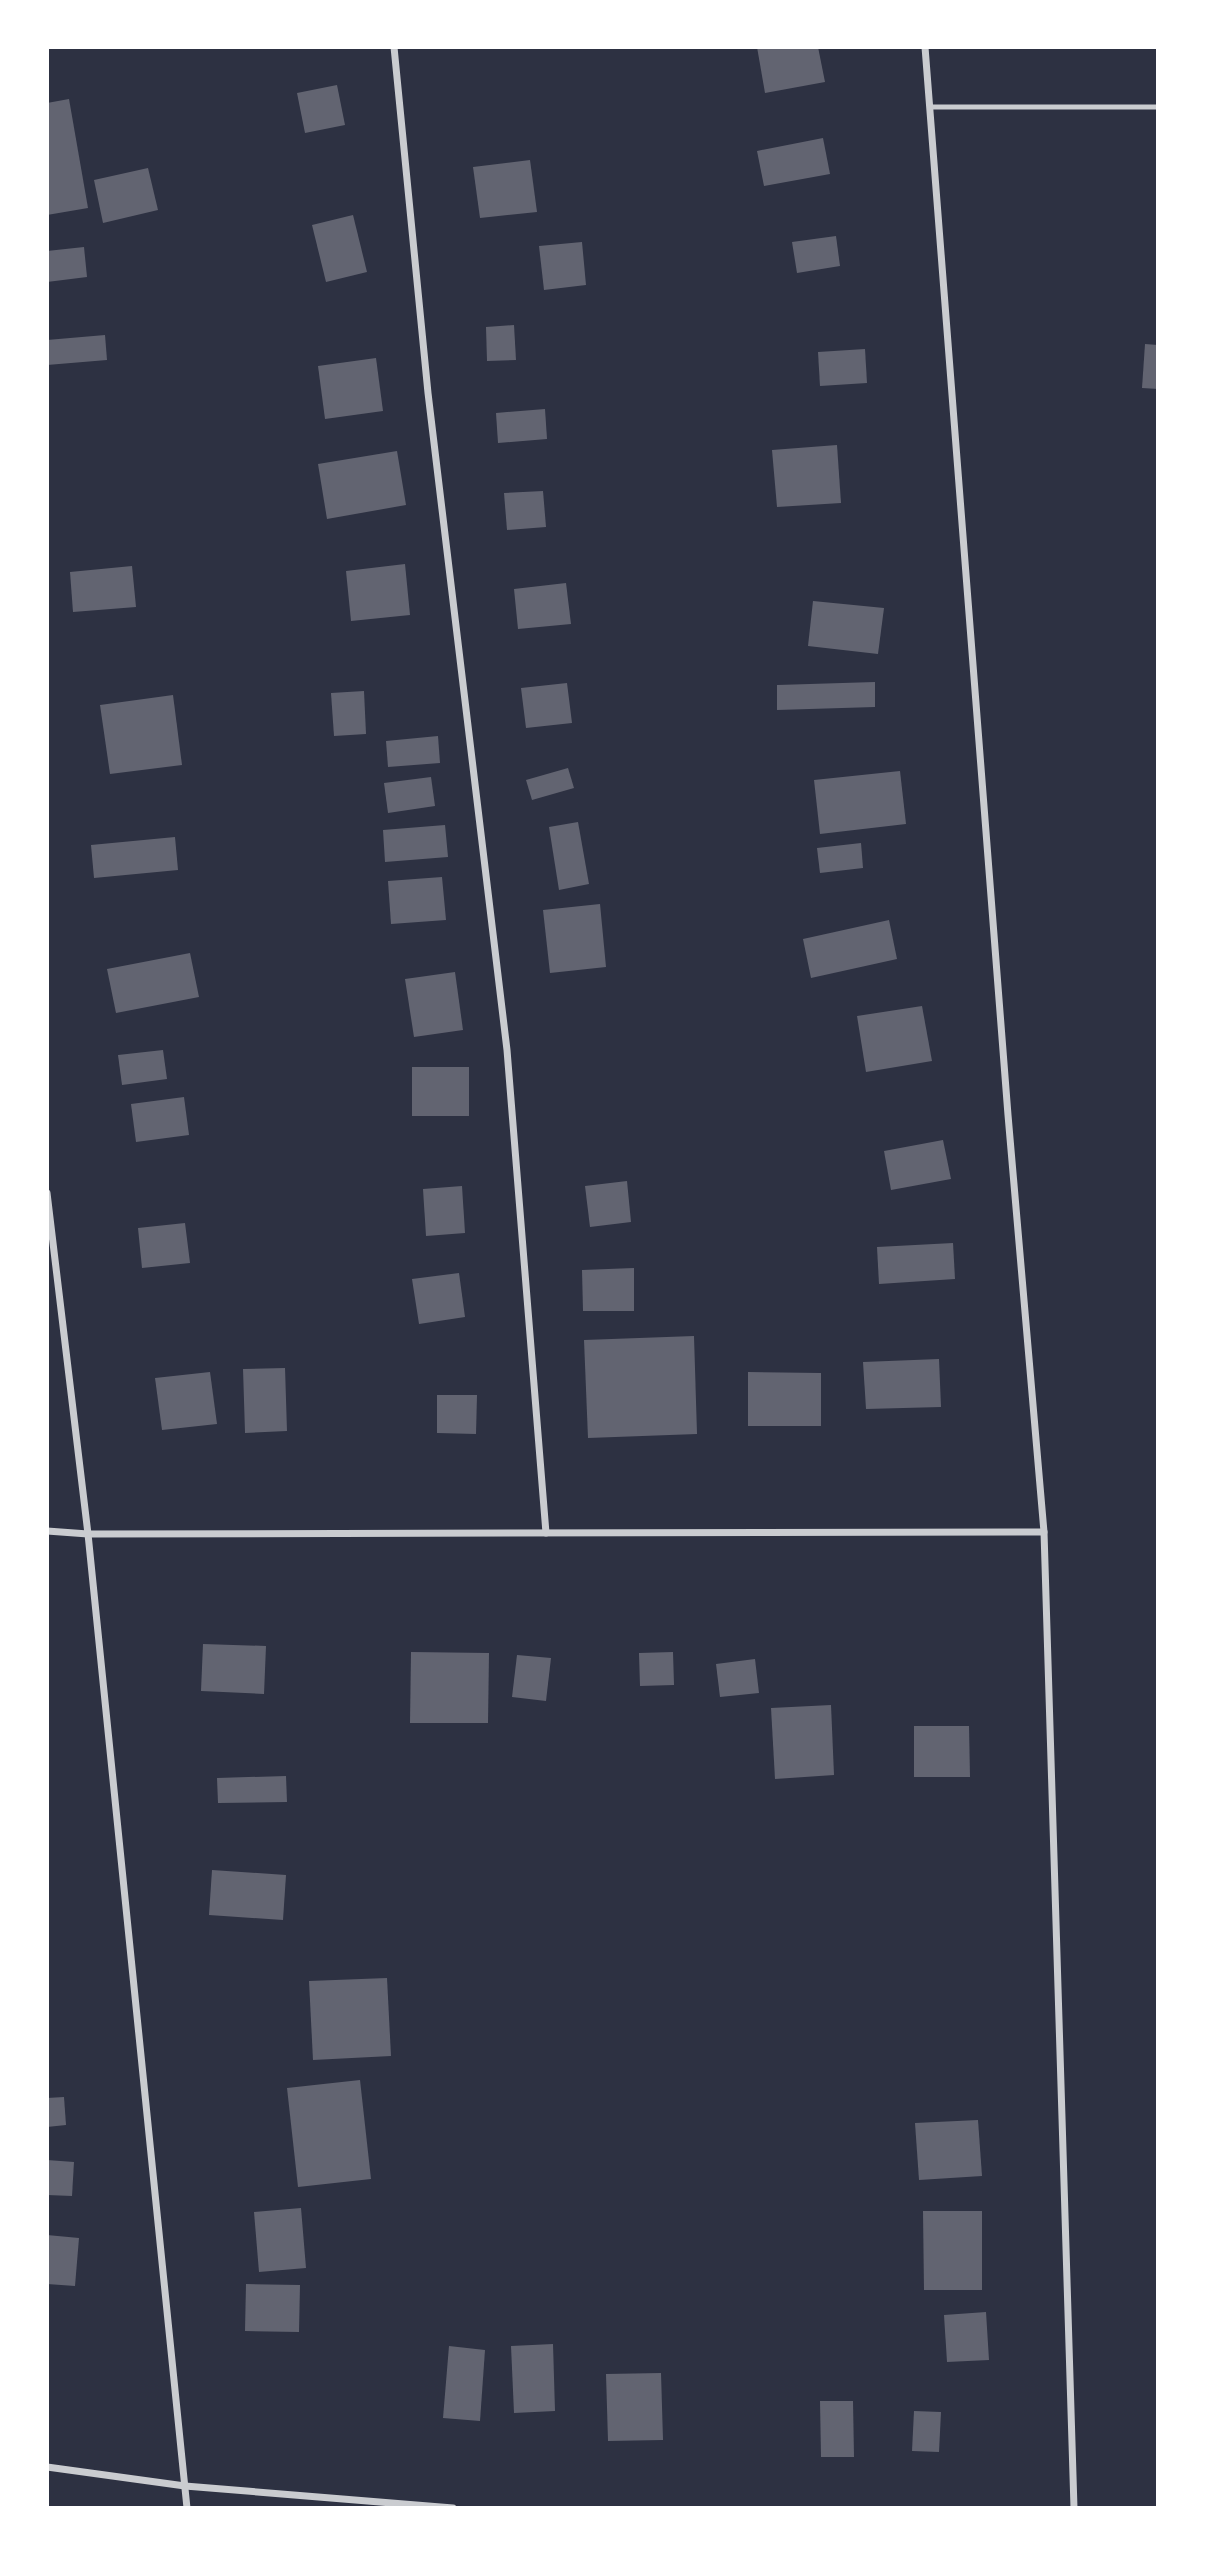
<svg xmlns="http://www.w3.org/2000/svg" width="1205" height="2555" font-family="Bitter,serif">
	<rect width="100%" height="100%" fill="#2d3142"/>
	<g fill="#626471">
		<polygon points="757,47 818,47 825,82 765,93"/>
		<polygon points="337,85 345,125 305,133 297,93"/>
		<polygon points="69,99 88,208 47,215 47,103"/>
		<polygon points="823,138 830,174 764,186 757,151"/>
		<polygon points="530,160 537,212 480,218 473,167"/>
		<polygon points="148,168 158,210 103,223 94,180"/>
		<polygon points="353,215 367,272 326,282 312,225"/>
		<polygon points="836,236 840,266 797,273 792,242"/>
		<polygon points="582,242 586,285 544,290 539,246"/>
		<polygon points="84,247 87,277 47,282 47,251"/>
		<polygon points="514,325 516,360 487,361 486,327"/>
		<polygon points="105,335 107,360 47,365 47,340"/>
		<polygon points="1145,344 1158,345 1158,389 1142,388"/>
		<polygon points="865,349 867,383 820,386 818,352"/>
		<polygon points="376,358 383,411 325,419 318,366"/>
		<polygon points="545,409 547,439 498,443 496,413"/>
		<polygon points="837,445 841,503 777,507 772,450"/>
		<polygon points="397,451 406,505 327,519 318,464"/>
		<polygon points="543,491 546,527 507,530 504,493"/>
		<polygon points="405,564 410,615 351,621 346,571"/>
		<polygon points="132,566 136,607 73,612 70,572"/>
		<polygon points="566,583 571,624 518,629 514,589"/>
		<polygon points="813,601 884,608 878,654 808,646"/>
		<polygon points="875,682 875,707 777,710 777,685"/>
		<polygon points="567,683 572,723 526,728 521,688"/>
		<polygon points="364,691 366,734 334,736 331,693"/>
		<polygon points="173,695 182,765 110,774 100,705"/>
		<polygon points="438,736 440,763 388,767 386,741"/>
		<polygon points="568,768 574,788 532,800 526,780"/>
		<polygon points="900,771 906,824 820,834 814,780"/>
		<polygon points="431,777 435,806 388,813 384,783"/>
		<polygon points="578,822 589,884 559,890 549,827"/>
		<polygon points="445,825 448,857 385,862 383,830"/>
		<polygon points="175,837 178,870 94,878 91,845"/>
		<polygon points="861,843 863,868 820,873 817,848"/>
		<polygon points="442,877 446,920 391,924 388,881"/>
		<polygon points="600,904 606,967 550,973 543,910"/>
		<polygon points="889,920 897,959 811,978 803,939"/>
		<polygon points="190,953 199,997 116,1013 107,969"/>
		<polygon points="455,972 463,1030 414,1037 405,979"/>
		<polygon points="922,1006 932,1061 866,1072 857,1016"/>
		<polygon points="163,1050 167,1079 122,1085 118,1055"/>
		<rect x="412" y="1067" width="57" height="49"/>
		<polygon points="184,1097 189,1135 136,1142 131,1104"/>
		<polygon points="943,1140 951,1179 891,1190 884,1151"/>
		<polygon points="627,1181 631,1222 590,1227 585,1186"/>
		<polygon points="462,1186 465,1233 426,1236 423,1189"/>
		<polygon points="185,1223 190,1263 142,1268 138,1228"/>
		<polygon points="953,1243 955,1279 879,1284 877,1247"/>
		<polygon points="634,1268 634,1311 583,1311 582,1270"/>
		<polygon points="459,1273 465,1317 419,1324 412,1279"/>
		<polygon points="694,1336 697,1434 588,1438 584,1340"/>
		<polygon points="939,1359 941,1407 866,1409 863,1362"/>
		<polygon points="285,1368 287,1431 245,1433 243,1369"/>
		<polygon points="210,1372 217,1424 162,1430 155,1378"/>
		<polygon points="748,1372 821,1373 821,1426 748,1426"/>
		<polygon points="437,1395 477,1395 476,1434 437,1433"/>
		<polygon points="203,1644 266,1646 264,1694 201,1691"/>
		<polygon points="411,1652 489,1653 488,1723 410,1723"/>
		<polygon points="673,1652 674,1685 640,1686 639,1653"/>
		<polygon points="517,1655 551,1658 546,1701 512,1697"/>
		<polygon points="755,1659 759,1693 720,1697 716,1664"/>
		<polygon points="831,1705 834,1775 775,1779 771,1708"/>
		<polygon points="914,1726 969,1726 970,1777 914,1777"/>
		<polygon points="286,1776 287,1802 218,1803 217,1778"/>
		<polygon points="212,1870 286,1875 283,1920 209,1915"/>
		<polygon points="387,1978 391,2056 313,2060 309,1981"/>
		<polygon points="360,2080 371,2179 298,2187 287,2088"/>
		<polygon points="64,2097 66,2125 47,2127 47,2098"/>
		<polygon points="978,2120 982,2176 919,2180 915,2123"/>
		<polygon points="47,2160 74,2162 72,2196 47,2195"/>
		<polygon points="301,2208 306,2268 259,2272 254,2212"/>
		<polygon points="923,2211 982,2211 982,2290 924,2290"/>
		<polygon points="47,2235 79,2238 75,2286 47,2284"/>
		<polygon points="246,2284 300,2285 299,2332 245,2331"/>
		<polygon points="986,2312 989,2360 947,2362 944,2315"/>
		<polygon points="553,2344 555,2411 514,2413 511,2346"/>
		<polygon points="449,2346 485,2350 480,2421 443,2418"/>
		<polygon points="661,2373 663,2440 608,2441 606,2374"/>
		<polygon points="820,2401 853,2401 854,2457 821,2457"/>
		<polygon points="914,2411 941,2412 939,2452 912,2451"/>
	</g>
	<g fill="none" stroke-linecap="round" stroke-linejoin="round">
		<polyline stroke="#caccd0" stroke-width="5" points="930,107 1158,107"/>
		<g stroke="#caccd0" stroke-width="7">
			<polyline points="394,47 428,393 507,1050 546,1533"/>
			<polyline points="925,47 1008,1115 1044,1532 1074,2508"/>
			<polyline points="47,1193 88,1534 187,2508"/>
			<polyline points="47,1531 88,1534 1044,1532"/>
			<polyline points="47,2467 185,2486 453,2508"/>
		</g>
	</g>
	<rect width="1205" height="2555" fill="none" stroke="#ffffff" stroke-width="98"/>
</svg>
